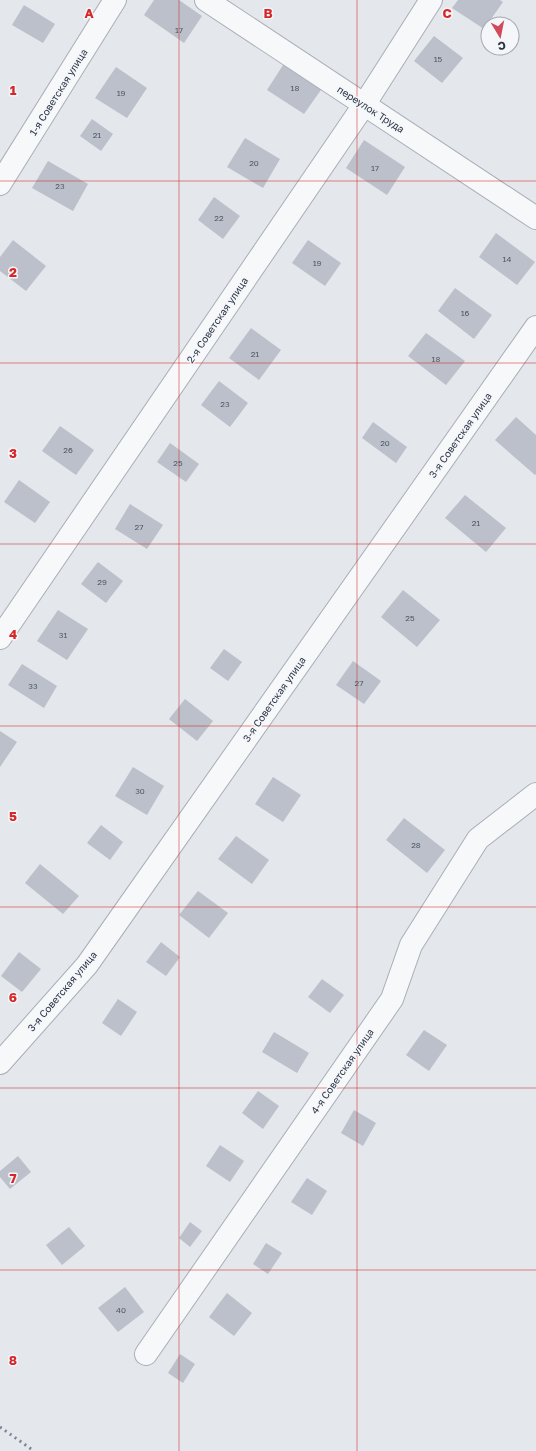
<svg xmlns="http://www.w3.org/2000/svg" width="536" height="1451" font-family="'Golos Text',sans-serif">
	<rect width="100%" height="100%" fill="#e4e7ec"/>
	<g fill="#bbc0ca">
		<polygon points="154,0 179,0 202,16 184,43 144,15"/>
		<polygon points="458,0 500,0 503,2 484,29 452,8"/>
		<polygon points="24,5 55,24 43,43 12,25"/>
		<polygon points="434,36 463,58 442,83 414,61"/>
		<polygon points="285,62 323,87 304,114 267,90"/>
		<polygon points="116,67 147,88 127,118 95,98"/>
		<polygon points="92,119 113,134 101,151 80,136"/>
		<polygon points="245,138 280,159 263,188 227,167"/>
		<polygon points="364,140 405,167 387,195 346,168"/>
		<polygon points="48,161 88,184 73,211 32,188"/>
		<polygon points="214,197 240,216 223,239 198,220"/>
		<polygon points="496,233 535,262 517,285 479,257"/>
		<polygon points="13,240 46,266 26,291 0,271 0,257"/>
		<polygon points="308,240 341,263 325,286 292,263"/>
		<polygon points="455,288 492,315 474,339 438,311"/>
		<polygon points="251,328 281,350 259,380 229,358"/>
		<polygon points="426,333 465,361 446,385 408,356"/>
		<polygon points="219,381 248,403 230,427 201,405"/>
		<polygon points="516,417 536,435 536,474 535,475 495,440"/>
		<polygon points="373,422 407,447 396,463 362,438"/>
		<polygon points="60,426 94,450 76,475 42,451"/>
		<polygon points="170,443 199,464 186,482 157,462"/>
		<polygon points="19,480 50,502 35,523 4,502"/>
		<polygon points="465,495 506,528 486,552 445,518"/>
		<polygon points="130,504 163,525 147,549 115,529"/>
		<polygon points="98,562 123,581 106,603 81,584"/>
		<polygon points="403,590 440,620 417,647 381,617"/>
		<polygon points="58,610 88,629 67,660 37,641"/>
		<polygon points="224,649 242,662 228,681 210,668"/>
		<polygon points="353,661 381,681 364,704 336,685"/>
		<polygon points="22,664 57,686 44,708 8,685"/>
		<polygon points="185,699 213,721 197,741 169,719"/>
		<polygon points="0,731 17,742 0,767"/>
		<polygon points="133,767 164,786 147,815 115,796"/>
		<polygon points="273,777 301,795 283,822 255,804"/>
		<polygon points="404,818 445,850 427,873 386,840"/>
		<polygon points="101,825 123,842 110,860 87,843"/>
		<polygon points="236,836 269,860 252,884 218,859"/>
		<polygon points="40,864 79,896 63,914 25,883"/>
		<polygon points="198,891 228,913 209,938 179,915"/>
		<polygon points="161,942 180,957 166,976 146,962"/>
		<polygon points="19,952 41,969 22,992 1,976"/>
		<polygon points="322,979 344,995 330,1013 308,997"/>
		<polygon points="118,999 137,1012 121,1036 102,1023"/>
		<polygon points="424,1030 447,1045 429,1071 406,1055"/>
		<polygon points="274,1032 309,1053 297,1073 262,1052"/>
		<polygon points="258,1091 279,1106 263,1129 242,1113"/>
		<polygon points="354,1110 376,1123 363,1146 341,1133"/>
		<polygon points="220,1145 244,1161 230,1182 206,1166"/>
		<polygon points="18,1156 31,1172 10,1189 0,1177 0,1171"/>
		<polygon points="307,1178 327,1191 312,1215 291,1202"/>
		<polygon points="190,1222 202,1231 190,1247 179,1238"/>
		<polygon points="69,1227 85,1246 62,1265 46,1245"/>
		<polygon points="266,1243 282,1253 268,1274 253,1264"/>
		<polygon points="125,1287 144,1312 118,1332 98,1308"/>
		<polygon points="227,1293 252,1313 234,1336 209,1317"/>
		<polygon points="180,1354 195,1364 183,1383 168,1373"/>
	</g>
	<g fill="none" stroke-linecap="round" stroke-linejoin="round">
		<defs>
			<g id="street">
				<polyline points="206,0 536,218"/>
				<polyline points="0,184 115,0"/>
				<polyline points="0,638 364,105 431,0"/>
				<polyline points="0,1063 87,965 536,327"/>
				<polyline points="146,1354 392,999 411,945 478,839 536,794"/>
			</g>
		</defs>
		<use href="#street" stroke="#a9aeb7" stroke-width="24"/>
		<use href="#street" stroke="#f7f8fa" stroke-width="22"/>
		<polyline stroke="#7d8696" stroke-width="3" stroke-dasharray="2 4" stroke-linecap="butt" points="0,1427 34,1451"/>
	</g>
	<path fill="none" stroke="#d62828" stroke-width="1" stroke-opacity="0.55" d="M179,0v1451M357,0v1451M0,181h536M0,363h536M0,544h536M0,726h536M0,907h536M0,1088h536M0,1270h536"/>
	<g text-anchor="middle" stroke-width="3" stroke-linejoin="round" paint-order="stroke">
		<g font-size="8" fill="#4f5766">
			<text x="179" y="33">17</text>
			<text x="438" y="62">15</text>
			<text x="295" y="91">18</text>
			<text x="121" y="96">19</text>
			<text x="97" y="138">21</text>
			<text x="254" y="166">20</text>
			<text x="375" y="171">17</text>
			<text x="60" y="189">23</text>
			<text x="219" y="221">22</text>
			<text x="507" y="262">14</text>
			<text x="317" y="266">19</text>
			<text x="465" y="316">16</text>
			<text x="255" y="357">21</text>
			<text x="436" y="362">18</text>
			<text x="225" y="407">23</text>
			<text x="385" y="446">20</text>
			<text x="68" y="453">26</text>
			<text x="178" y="466">25</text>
			<text x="476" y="526">21</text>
			<text x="139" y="530">27</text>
			<text x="102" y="585">29</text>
			<text x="410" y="621">25</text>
			<text x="63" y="638">31</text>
			<text x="359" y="686">27</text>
			<text x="33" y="689">33</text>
			<text x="140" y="794">30</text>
			<text x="416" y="848">28</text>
			<text x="121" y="1313">40</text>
		</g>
		<g font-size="10" fill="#2b3445" stroke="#f4f6f9">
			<text transform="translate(58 92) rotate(-58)" y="4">1-я Советская улица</text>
			<text transform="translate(371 109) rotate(33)" y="4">переулок Труда</text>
			<text transform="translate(217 320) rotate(-56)" y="4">2-я Советская улица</text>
			<text transform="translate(460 435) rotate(-55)" y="4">3-я Советская улица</text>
			<text transform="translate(274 699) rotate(-55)" y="4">3-я Советская улица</text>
			<text transform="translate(62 991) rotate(-50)" y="4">3-я Советская улица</text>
			<text transform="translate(342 1071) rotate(-55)" y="4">4-я Советская улица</text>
		</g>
	</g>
	<g font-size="13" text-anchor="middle" font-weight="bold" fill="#d62828" stroke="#f4f6f9" stroke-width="3" stroke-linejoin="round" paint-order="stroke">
		<text x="89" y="18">A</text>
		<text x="268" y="18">B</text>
		<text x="447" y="18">C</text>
		<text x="13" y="95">1</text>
		<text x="13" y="277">2</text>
		<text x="13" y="458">3</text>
		<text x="13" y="639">4</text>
		<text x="13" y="821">5</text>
		<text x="13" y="1002">6</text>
		<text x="13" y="1183">7</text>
		<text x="13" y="1365">8</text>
	</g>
	<g transform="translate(500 36) rotate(170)"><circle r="19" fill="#f4f6f9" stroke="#a4a8b1"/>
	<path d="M0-3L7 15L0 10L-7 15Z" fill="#d1495b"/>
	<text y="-6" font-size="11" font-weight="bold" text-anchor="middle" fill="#2b3445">С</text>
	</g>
</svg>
